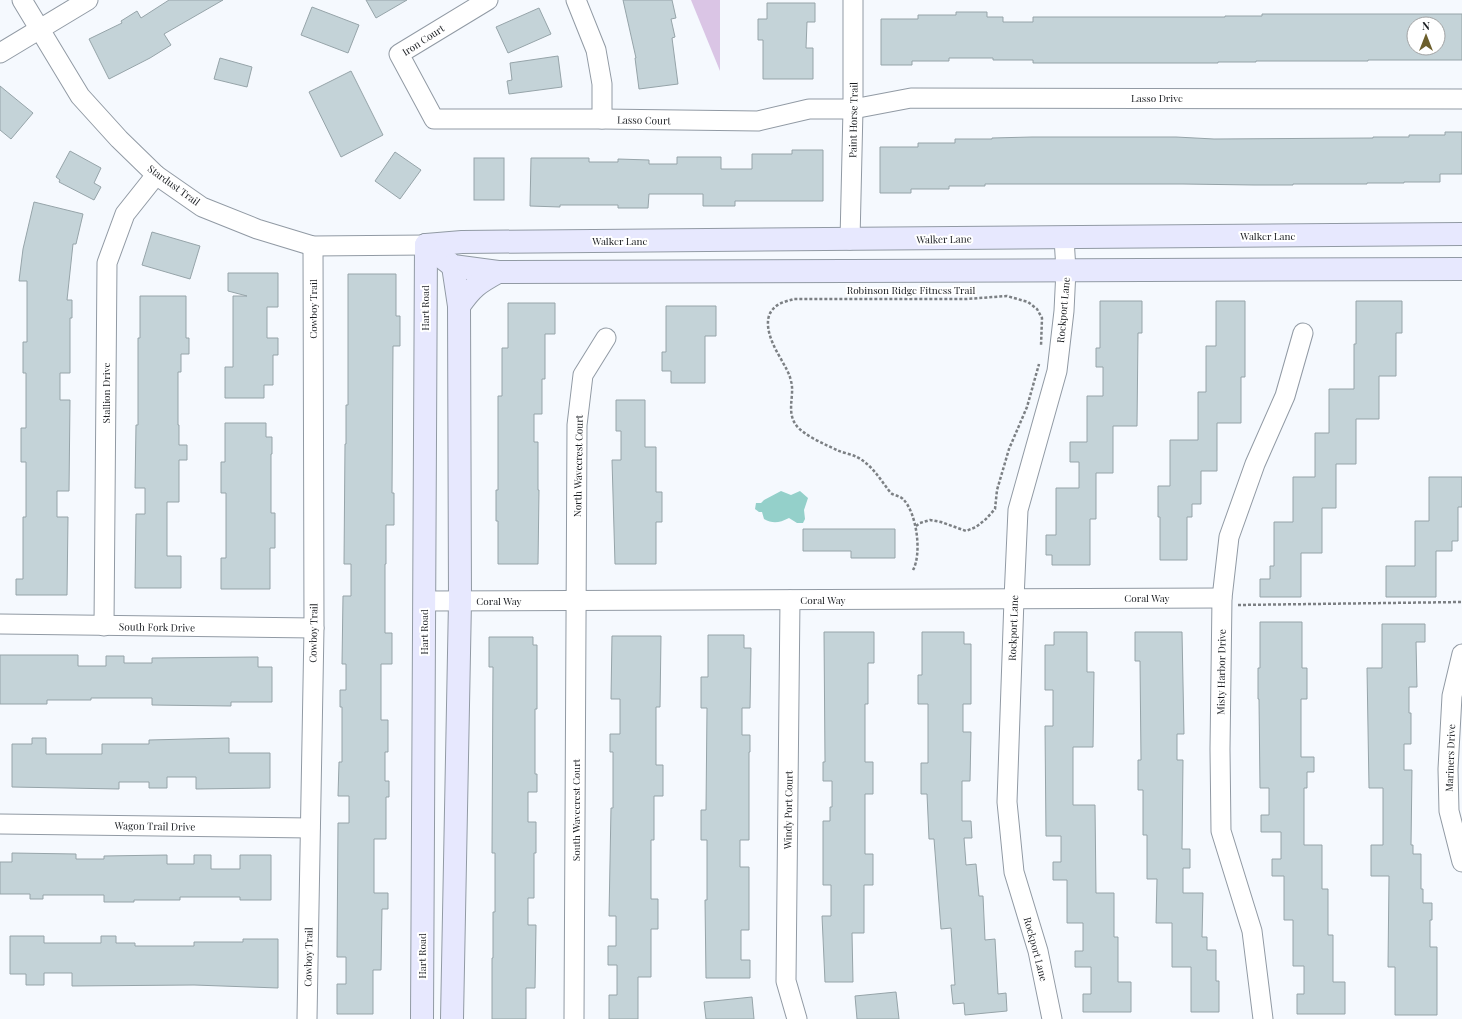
<svg xmlns="http://www.w3.org/2000/svg" width="1462" height="1019" font-family="'Playfair Display',serif">
	<rect width="100%" height="100%" fill="#f5f9fe"/>
	<polygon fill="#dac5e5" points="691,0 720,0 720,71"/>
	<path fill="#94d0ca" d="M781,491l10,4 9,-4 8,7 -4,12 1,9 -2,4h-6l-8,-5c-10,5 -16,6 -25,1l-2,-7h-3l-4,-3 1,-6h5l3,-3z"/>
	<g fill="#c4d3d8" stroke="#96a4a9" fill-rule="evenodd">
		<polygon points="169,0 223,0 164,34 171,45 150,58 109,79 89,39 122,23 121,21 137,11 141,18"/>
		<polygon points="366,0 407,0 376,18"/>
		<polygon points="623,0 672,0 676,18 671,19 675,37 672,38 678,84 639,89 635,58 636,58"/>
		<polygon points="767,3 815,3 815,22 807,22 806,48 813,48 813,79 763,79 763,40 758,40 758,19 767,19"/>
		<polygon points="312,7 359,25 348,53 301,35"/>
		<polygon points="539,8 551,34 508,53 496,27"/>
		<path d="M956,12h31v5h16v5h30v-5h192v-1h37v-2h200v46h-94v1h-112v1h-38v1h-185v-3h-40v-2h-44v3h-37v4h-31v-46h37v-4h38zM1414,24h24v24h-24z"/>
		<polygon points="558,56 562,87 509,94 507,81 512,80 510,63"/>
		<polygon points="220,58 252,67 247,87 214,79"/>
		<polygon points="351,71 383,135 341,157 309,92"/>
		<polygon points="0,86 33,113 11,139 0,130"/>
		<polygon points="1445,132 1462,132 1462,174 1440,174 1440,182 1404,182 1404,183 1367,183 1367,184 1293,184 1293,185 1254,185 1183,184 985,184 985,186 949,186 949,189 911,189 911,193 880,193 880,147 918,147 918,143 955,143 955,139 992,139 992,138 1032,137 1176,137 1214,139 1373,138 1373,137 1409,137 1409,135 1445,135"/>
		<polygon points="792,150 823,150 823,201 735,201 735,206 703,206 703,194 649,194 648,208 618,208 618,205 560,205 560,207 530,206 531,158 589,158 589,162 618,162 618,159 649,160 649,164 677,164 677,157 721,157 721,169 752,169 752,154 792,154"/>
		<polygon points="70,151 101,168 94,183 101,187 94,200 59,182 60,180 56,177"/>
		<polygon points="395,152 421,170 400,199 375,181"/>
		<rect x="474" y="158" width="30" height="42"/>
		<polygon points="34,202 83,214 76,244 73,244 67,300 72,300 72,318 70,318 70,373 60,373 60,400 70,400 69,491 57,491 57,517 68,517 67,595 16,595 16,579 23,579 23,517 26,517 26,462 21,462 21,428 26,428 26,373 23,373 23,342 27,342 27,281 19,281 23,249"/>
		<polygon points="152,232 200,246 190,279 142,265"/>
		<polygon points="228,273 278,273 278,307 267,307 267,338 278,338 278,355 273,355 273,385 264,385 264,398 225,398 225,367 233,367 233,296 247,296 228,291"/>
		<polygon points="348,274 396,274 396,316 400,316 400,346 393,346 392,493 394,493 394,525 386,525 386,564 385,564 385,633 392,633 392,664 381,664 381,720 388,720 388,752 385,752 385,781 389,781 389,797 386,797 386,839 374,839 374,893 388,893 388,909 382,909 381,970 373,970 373,1014 337,1014 337,984 346,984 346,957 337,957 338,823 349,823 349,796 338,796 339,762 342,762 342,707 340,707 340,690 346,690 346,664 342,664 343,596 351,596 351,564 344,564 345,444 346,444 346,405 348,405"/>
		<polygon points="140,296 186,296 186,338 189,338 189,354 181,354 181,372 178,372 178,425 179,425 179,445 187,445 187,460 179,460 179,502 167,502 167,556 181,556 181,588 135,588 136,514 145,514 145,488 135,488 136,425 138,425 138,338 140,338"/>
		<polygon points="1100,301 1142,301 1142,333 1138,333 1137,426 1113,426 1113,473 1096,473 1096,519 1090,519 1090,565 1052,565 1052,555 1046,555 1046,535 1056,535 1056,488 1079,488 1079,462 1070,462 1070,442 1087,442 1087,396 1103,396 1103,367 1096,367 1096,348 1100,348"/>
		<polygon points="1216,301 1245,301 1245,377 1241,377 1241,423 1217,423 1217,471 1201,471 1201,504 1192,504 1192,517 1187,517 1187,560 1160,560 1160,517 1158,517 1158,486 1170,486 1170,440 1198,440 1198,392 1206,392 1206,346 1216,346"/>
		<polygon points="1356,301 1402,301 1402,333 1396,333 1396,376 1379,376 1379,419 1356,419 1356,464 1336,464 1336,508 1322,508 1322,553 1301,553 1301,597 1260,597 1260,579 1270,579 1270,566 1274,566 1274,522 1293,522 1293,477 1315,477 1315,433 1329,433 1329,389 1354,389 1354,344 1356,344"/>
		<polygon points="508,303 555,303 555,334 545,334 545,379 542,379 542,414 534,414 534,442 538,442 538,490 539,490 538,564 498,564 498,521 496,521 496,490 498,490 498,396 502,396 502,348 508,348"/>
		<polygon points="666,306 716,306 716,336 705,336 705,383 671,383 671,371 662,371 662,352 666,352"/>
		<polygon points="616,400 645,400 645,447 656,447 656,492 662,492 662,522 656,522 656,564 615,564 612,460 621,460 621,431 616,431"/>
		<polygon points="225,423 266,423 266,437 272,437 272,454 271,454 271,513 275,513 275,548 270,548 270,589 221,589 221,558 226,558 226,493 221,493 221,462 225,462"/>
		<polygon points="1429,477 1462,477 1462,507 1458,507 1458,541 1452,541 1452,551 1436,551 1436,597 1386,597 1386,566 1415,566 1415,521 1429,521"/>
		<polygon points="803,529 895,529 895,558 851,558 851,551 803,551"/>
		<polygon points="1260,622 1302,622 1302,668 1307,668 1307,699 1301,699 1301,757 1314,757 1314,772 1307,772 1307,788 1304,788 1304,845 1322,845 1322,889 1328,889 1328,935 1333,935 1333,982 1345,982 1345,1014 1297,1014 1297,994 1304,994 1304,966 1293,966 1293,920 1284,920 1284,876 1272,876 1272,859 1281,859 1281,832 1261,832 1261,815 1269,815 1269,788 1260,788 1259,699 1258,699 1258,668 1260,668"/>
		<polygon points="1382,624 1425,624 1425,642 1416,642 1417,687 1409,687 1409,713 1411,713 1411,744 1404,744 1404,770 1412,770 1411,845 1413,845 1413,854 1421,854 1421,889 1423,889 1423,903 1432,903 1432,920 1430,920 1430,947 1437,947 1437,1015 1395,1015 1395,967 1388,967 1389,876 1371,876 1371,845 1383,845 1383,788 1369,788 1367,668 1382,668"/>
		<polygon points="824,632 874,632 874,663 868,663 868,704 865,704 865,762 873,762 873,794 865,794 865,854 873,854 873,885 864,885 864,933 852,933 853,982 825,982 822,916 831,916 831,885 823,885 823,821 830,821 830,807 832,807 832,781 823,781 823,762 825,762"/>
		<polygon points="922,632 964,632 964,644 971,644 971,704 963,704 963,732 971,732 970,781 962,781 962,821 971,821 972,838 964,838 966,865 976,864 979,896 983,896 985,940 995,939 998,994 1006,993 1007,1011 965,1015 964,1003 953,1004 951,985 955,985 951,928 941,929 934,839 929,839 927,794 921,794 921,763 928,763 928,704 918,704 918,675 922,675"/>
		<polygon points="1054,632 1087,632 1087,672 1094,672 1093,747 1073,747 1073,805 1095,805 1096,893 1114,893 1114,937 1118,937 1118,982 1131,982 1131,1012 1083,1012 1083,994 1091,994 1091,967 1075,967 1075,951 1083,951 1083,923 1067,923 1067,880 1053,880 1053,862 1061,862 1061,836 1046,836 1045,726 1053,726 1053,690 1045,690 1045,645 1054,645"/>
		<polygon points="1135,632 1182,632 1184,734 1177,734 1177,760 1183,760 1182,849 1190,849 1190,868 1183,868 1183,893 1203,893 1202,937 1207,937 1207,950 1216,950 1216,981 1219,981 1219,1012 1191,1012 1191,967 1172,967 1172,923 1156,923 1157,879 1147,879 1147,835 1143,835 1143,790 1138,790 1138,760 1141,760 1140,661 1135,661"/>
		<polygon points="708,635 744,635 744,648 751,648 750,708 742,708 742,735 750,735 750,752 749,752 749,840 740,840 740,867 749,867 749,930 741,930 741,960 750,960 750,978 706,978 705,900 707,900 707,840 701,840 701,810 706,810 707,708 701,708 701,677 708,677"/>
		<polygon points="612,636 661,636 660,707 656,707 656,765 663,765 663,796 654,796 654,840 651,840 651,899 658,899 658,929 651,929 651,977 638,977 638,1019 609,1019 609,995 617,995 617,965 608,965 608,946 616,946 616,916 609,916 611,808 613,808 613,752 610,752 610,734 620,734 620,699 611,699"/>
		<polygon points="489,637 533,637 533,645 537,645 537,709 535,709 535,774 537,774 537,792 528,792 528,822 536,822 536,853 534,853 534,898 528,898 528,925 536,925 535,988 526,988 526,1019 492,1019 492,958 493,958 493,912 495,912 495,853 492,853 493,667 489,667"/>
		<polygon points="0,655 78,655 78,666 106,666 106,656 124,656 124,663 152,663 152,658 258,657 258,667 272,667 272,702 231,702 231,706 152,705 152,698 91,698 91,700 47,700 47,704 0,704"/>
		<polygon points="32,738 46,738 46,754 102,754 102,744 149,744 149,740 229,738 229,753 270,753 270,788 196,789 196,777 167,777 167,788 149,788 149,782 119,782 119,789 12,787 12,744 32,744"/>
		<polygon points="12,853 76,854 76,859 104,859 104,856 167,855 167,864 194,864 194,855 211,855 211,869 240,869 240,855 271,855 271,900 240,900 240,897 180,897 180,900 134,900 134,902 104,902 104,895 43,895 43,899 30,899 30,894 0,894 0,862 12,862"/>
		<polygon points="10,936 44,936 44,943 101,943 101,936 116,936 116,943 135,943 135,946 194,946 194,942 243,942 243,939 278,939 278,988 194,985 72,986 72,973 44,973 44,985 26,985 26,974 10,974"/>
		<polygon points="896,992 899,1019 857,1019 855,996"/>
		<polygon points="752,997 754,1019 706,1019 704,1002"/>
	</g>
	<g fill="none" stroke-linecap="round" stroke-linejoin="round">
		<defs>
			<g id="street">
				<polyline points="22,0 80,96 119,139 156,175 202,207 257,229 313,246 426,245"/>
				<polyline points="488,0 399,54 434,119 602,119 758,121 809,109 853,109 911,98 1462,99"/>
				<polyline points="576,0 596,50 602,84 602,119"/>
				<polyline points="0,53 88,0"/>
				<polyline points="850,240 853,109 853,0"/>
				<polyline points="790,600 786,981 797,1019"/>
				<polyline points="424,601 1222,598"/>
				<polyline points="0,624 314,628"/>
				<polyline points="104,626 107,263 125,214 156,175"/>
				<polyline points="1462,654 1452,696 1448,769 1449,811 1462,862"/>
				<polyline points="0,824 310,828"/>
				<polyline points="307,1019 314,628 313,246"/>
				<polyline points="574,1019 577,425 583,375 606,338"/>
				<polyline points="1052,1019 1038,951 1014,872 1007,802 1014,599 1018,510 1057,371 1064,311 1066,270 1064,238"/>
				<polyline points="1263,1019 1252,931 1221,831 1220,749 1222,598 1229,537 1255,464 1285,396 1303,333"/>
			</g>
			<g id="secondary">
				<polyline points="426,245 453,266 498,272 1462,269"/>
				<polyline points="426,245 462,242 1462,234"/>
				<path d="M459,306c13,-19 19,-23 39,-34"/>
				<polyline points="422,1019 426,245"/>
				<polyline points="452,1019 460,601 459,306 453,266"/>
			</g>
		</defs>
		<use href="#street" stroke="#919aa4" stroke-width="21"/>
		<use href="#secondary" stroke="#919aa4" stroke-width="24"/>
		<g stroke="#7c8084" stroke-width="2.5" stroke-dasharray="3 2" stroke-linecap="butt">
			<polyline points="916,526 920,523 930,520 941,522 966,531 976,527 986,519 995,509 997,490 1009,449 1027,407 1039,364"/>
			<path d="M913,570c9,-16 4,-57 -10,-71 -4,-4 -10,-3 -13,-7 -10,-13 -18,-27 -33,-35 -6,-3 -14,-4 -20,-7 -11,-5 -34,-15 -41,-25 -10,-14 -1,-30 -5,-44 -2,-9 -6,-14 -10,-22 -8,-13 -20,-37 -8,-50 5,-6 14,-8 21,-10h172l41,-3 21,6 9,7 5,9 -1,28"/>
			<polyline points="1238,605 1462,602"/>
		</g>
		<use href="#street" stroke="#fff" stroke-width="19"/>
		<use href="#secondary" stroke="#e7e8fe" stroke-width="22"/>
	</g>
	<g text-anchor="middle" stroke-width="4" stroke-linejoin="round" paint-order="stroke">
		<g font-size="10" fill="#181b1f" stroke="#fff">
			<text transform="translate(423 40) rotate(-33)" y="4">Iron Court</text>
			<text x="1157" y="102">Lasso Drive</text>
			<text transform="translate(644 120) rotate(1)" y="4">Lasso Court</text>
			<text transform="translate(853 120) rotate(-89)" y="4">Paint Horse Trail</text>
			<text transform="translate(174 185) rotate(36)" y="4">Stardust Trail</text>
			<text x="1268" y="240">Walker Lane</text>
			<text transform="translate(944 239) rotate(-1)" y="4">Walker Lane</text>
			<text x="620" y="245">Walker Lane</text>
			<text x="911" y="294">Robinson Ridge Fitness Trail</text>
			<text transform="translate(425 308) rotate(-90)" y="4">Hart Road</text>
			<text transform="translate(313 309) rotate(-90)" y="4">Cowboy Trail</text>
			<text transform="translate(1063 310) rotate(-85)" y="4">Rockport Lane</text>
			<text transform="translate(106 393) rotate(-90)" y="4">Stallion Drive</text>
			<text transform="translate(578 466) rotate(-89)" y="4">North Wavecrest Court</text>
			<text x="1147" y="602">Coral Way</text>
			<text x="823" y="604">Coral Way</text>
			<text x="499" y="605">Coral Way</text>
			<text transform="translate(157 627) rotate(1)" y="4">South Fork Drive</text>
			<text transform="translate(1013 628) rotate(-88)" y="4">Rockport Lane</text>
			<text transform="translate(424 632) rotate(-90)" y="4">Hart Road</text>
			<text transform="translate(313 633) rotate(-89)" y="4">Cowboy Trail</text>
			<text transform="translate(1221 672) rotate(-89)" y="4">Misty Harbor Drive</text>
			<text transform="translate(1450 758) rotate(-88)" y="4">Mariners Drive</text>
			<text transform="translate(576 810) rotate(-90)" y="4">South Wavecrest Court</text>
			<text transform="translate(788 810) rotate(-89)" y="4">Windy Port Court</text>
			<text transform="translate(155 826) rotate(1)" y="4">Wagon Trail Drive</text>
			<text transform="translate(1036 949) rotate(75)" y="4">Rockport Lane</text>
			<text transform="translate(422 956) rotate(-90)" y="4">Hart Road</text>
			<text transform="translate(308 957) rotate(-89)" y="4">Cowboy Trail</text>
		</g>
	</g>
	<g transform="translate(1426 36)"><circle r="19" fill="#ffffff" stroke="#a3a4a5"/>
	<path d="M0-3L7 15L0 10L-7 15Z" fill="#6c5f2c"/>
	<text y="-6" font-size="11" font-weight="bold" text-anchor="middle" fill="#181b1f">N</text>
	</g>
</svg>
